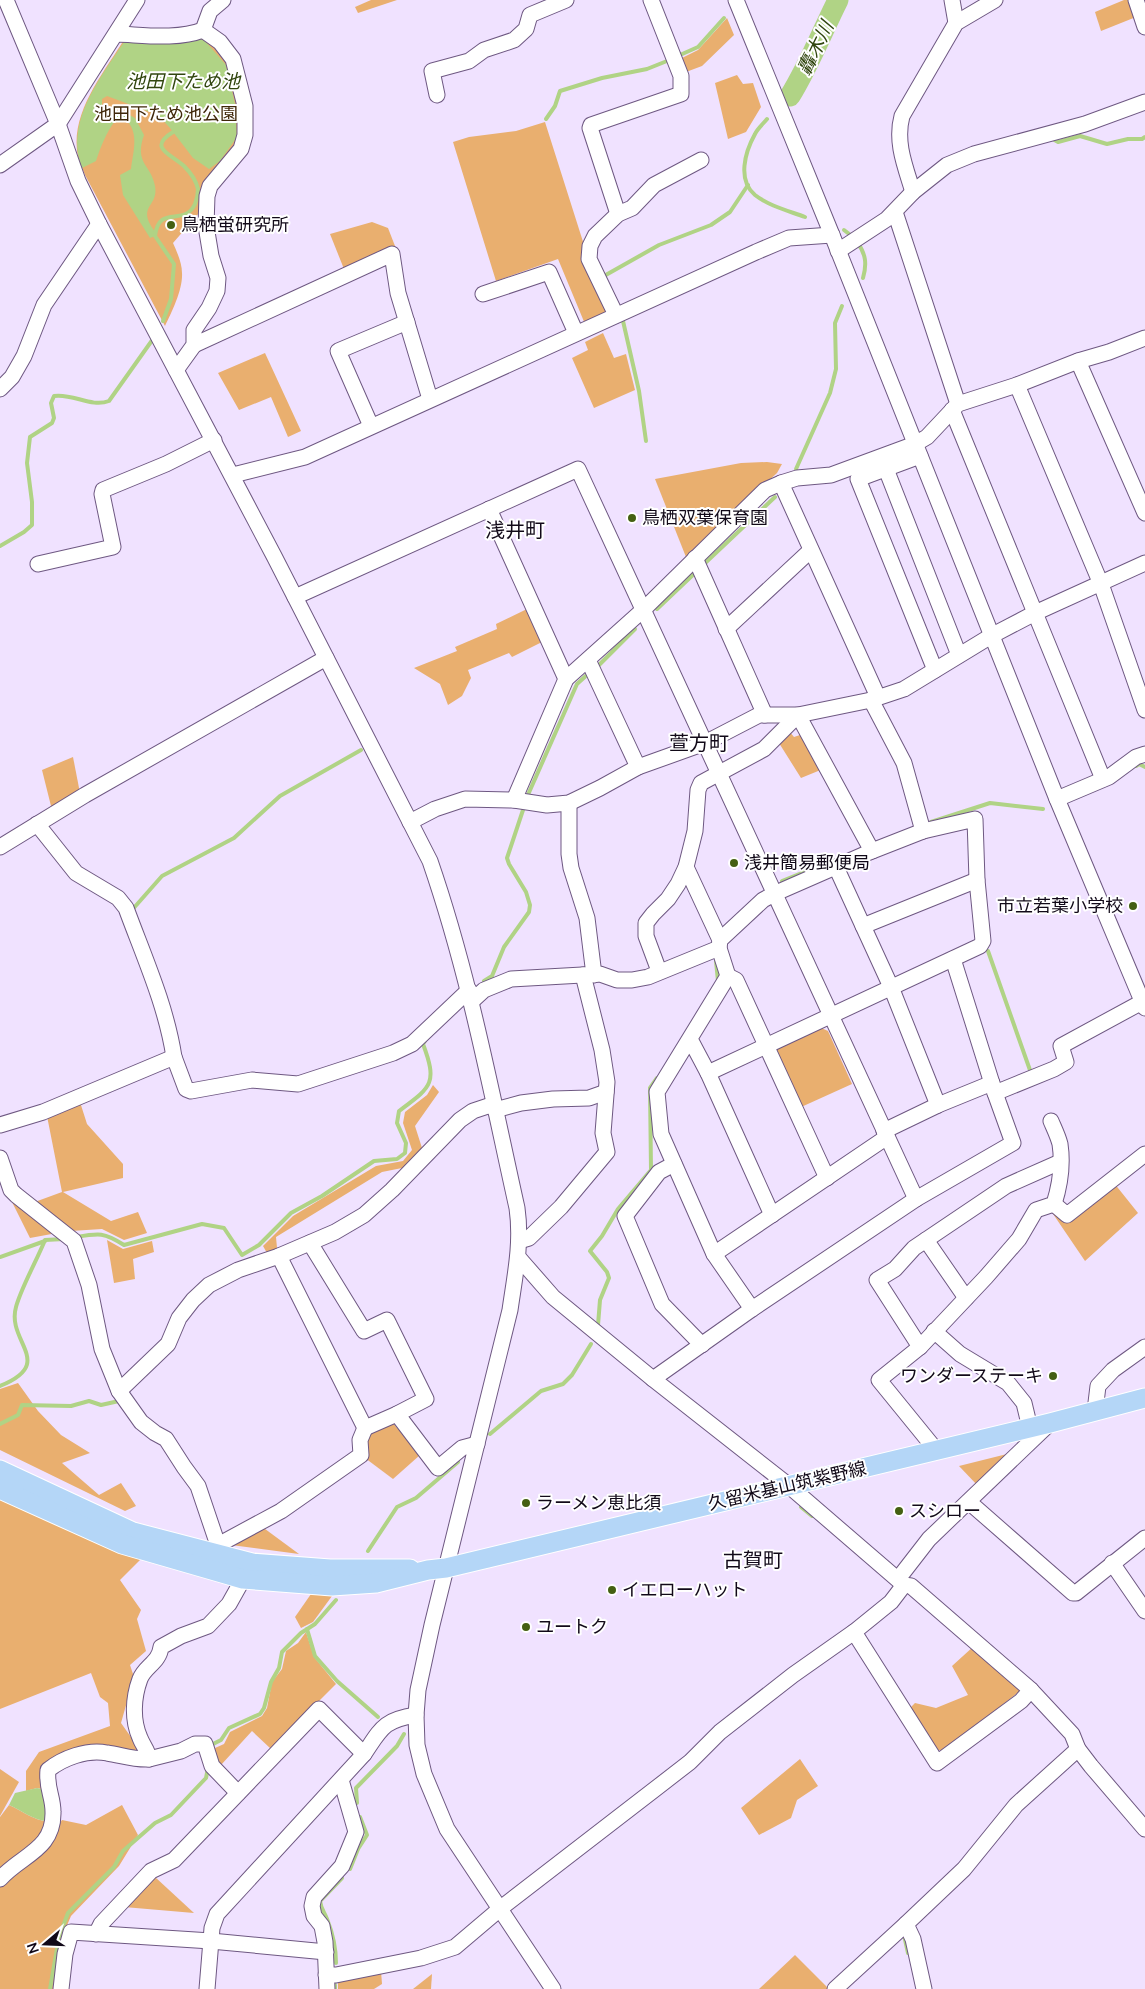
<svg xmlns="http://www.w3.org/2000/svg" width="1145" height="1989" font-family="'Nunito Sans','Noto Sans JP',sans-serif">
	<rect width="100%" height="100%" fill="#f0e2ff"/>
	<g fill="#e9af6f">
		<polygon points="371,0 397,0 358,13 355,7"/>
		<polygon points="1124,0 1130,0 1136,17 1101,31 1095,12"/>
		<polygon points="727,18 734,35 702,66 686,72 682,58 698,50"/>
		<path d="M208,37l19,21 14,42 -3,46 -39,67 -26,30c4,9 9,20 9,30 1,16 -10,39 -17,53l-80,-151c-2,-6 -6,-12 -7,-18 -9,-44 26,-84 47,-119z"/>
		<polygon points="737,75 743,84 753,83 761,107 746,132 728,139 715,83"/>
		<polygon points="545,122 585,248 607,307 606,314 585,324 558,259 496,281 453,142 469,137 516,131"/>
		<polygon points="372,222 388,228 395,246 344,269 330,234"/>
		<polygon points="603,333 614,358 626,354 635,390 594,408 572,358 588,350 585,342"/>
		<polygon points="265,353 301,431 288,437 271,397 239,410 218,373"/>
		<polygon points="767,462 782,464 777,473 686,557 655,479 741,463"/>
		<polygon points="527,609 542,642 512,657 509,653 468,670 471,678 462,696 448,705 440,684 414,668 457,651 455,647 497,629 496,624"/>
		<polygon points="789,731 794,737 803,734 823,769 801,778 779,743"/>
		<polygon points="73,757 80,793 52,810 42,770"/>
		<polygon points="819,1027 828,1031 852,1084 799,1108 775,1053 776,1046"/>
		<polygon points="433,1085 439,1092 415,1126 422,1148 407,1167 382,1172 276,1237 277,1248 267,1253 263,1246 293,1216 376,1166 403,1161 412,1150 403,1123 405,1112 427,1095"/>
		<polygon points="80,1102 87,1124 123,1164 123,1178 63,1192 111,1221 138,1212 147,1233 124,1240 102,1229 71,1231 32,1203 62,1192 47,1116"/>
		<polygon points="1114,1183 1138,1213 1085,1261 1049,1208 1067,1220"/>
		<polygon points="8,1194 57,1233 30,1238"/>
		<polygon points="107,1240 123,1249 152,1241 154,1252 133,1259 135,1279 114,1283"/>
		<polygon points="18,1383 38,1411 61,1435 90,1453 62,1463 99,1495 121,1483 136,1506 125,1511 0,1450 0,1389"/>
		<polygon points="392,1422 420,1455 393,1479 365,1458 367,1433"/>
		<polygon points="1007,1454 979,1487 959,1466"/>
		<polygon points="0,1498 141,1559 120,1580 141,1610 137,1619 146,1651 130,1665 134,1677 121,1723 138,1747 131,1755 59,1756 42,1789 37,1788 26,1791 26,1771 39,1752 110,1726 108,1703 100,1697 91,1673 0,1709"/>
		<polygon points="261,1526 299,1554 231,1545"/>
		<polygon points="311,1594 332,1596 313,1622 301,1628 295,1617"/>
		<polygon points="306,1632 314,1657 336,1684 271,1749 252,1731 221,1765 215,1759 215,1748 224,1744 230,1732 262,1716 267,1708 272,1682 282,1669 286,1651 298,1643"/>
		<polygon points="974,1646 1020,1691 945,1750 938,1750 909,1709 915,1703 936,1708 968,1695 952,1666"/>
		<polygon points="800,1759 818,1786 797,1800 791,1818 759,1835 741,1808"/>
		<polygon points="0,1769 19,1782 0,1816"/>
		<path d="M9,1805c11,5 27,16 37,16l-7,30 23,-31 24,5 36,-20 16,30 -19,31 -48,50 -9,21 -8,52h-54v-172z"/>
		<polygon points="155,1877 194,1913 124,1907"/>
		<polygon points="795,1955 828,1988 827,1989 759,1989"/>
		<polygon points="381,1971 382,1984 374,1989 338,1989 338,1980"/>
		<polygon points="432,1974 431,1989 413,1989"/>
	</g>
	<g fill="#b0d385">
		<path d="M206,38v4l20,23 9,39 2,33 -17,24 -11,8 -16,-11 -23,-30 -12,-13 -51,-19 -5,3v13l3,5h5l4,-4 8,-2 13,7 9,17c-10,29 7,29 11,51 4,22 -20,19 1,47l-1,3 -5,2 -27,-43 -3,-20 11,-6c2,-17 9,-37 -6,-50l-10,2c-9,12 -14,25 -19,40l-14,7c-18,-47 20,-92 44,-129z"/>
		<path d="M37,1788l5,1 5,17 -1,15c-10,0 -26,-11 -37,-16l6,-12z"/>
	</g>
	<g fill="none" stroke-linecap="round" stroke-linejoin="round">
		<g stroke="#b0d385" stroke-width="4">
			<polyline points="680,55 698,47 724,18"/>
			<polyline points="546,119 555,106 560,91 602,78 647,69 667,61"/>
			<path d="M767,119c-4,5 -10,10 -12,15 -10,18 -18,46 0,61 14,11 34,16 50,22"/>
			<polyline points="1051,138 1058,142 1080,136 1107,144 1128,139 1142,139 1145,137"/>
			<polyline points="844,230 853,237"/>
			<path d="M857,242c9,12 10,22 6,36"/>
			<polyline points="605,277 604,276 659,245 711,225 730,212 748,185"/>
			<path d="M163,321l8,-22 3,-35 -19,-28c4,-33 29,-8 40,-32 2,-5 3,-11 3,-15 -2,-9 -8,-17 -14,-23 -13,-12 -37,-18 -11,-34"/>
			<polyline points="623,321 639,391 646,441"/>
			<polyline points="796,469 830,393 836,369 835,323 842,306"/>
			<path d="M0,546l24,-14 8,-7v-23l-5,-39 3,-26 22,-14 2,-5 -3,-15 3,-7c19,-3 37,12 55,5l44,-62"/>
			<polyline points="702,566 775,497"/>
			<polyline points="657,609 697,571"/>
			<polyline points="597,667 635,629"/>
			<polyline points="1136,766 1139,764 1145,767"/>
			<polyline points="527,797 577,684 589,673"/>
			<polyline points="931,822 990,803 1043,809"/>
			<polyline points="782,881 829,862"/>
			<polyline points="132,910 162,876 234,838 280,796 361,750"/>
			<polyline points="988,951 1031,1073"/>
			<polyline points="716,961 718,981"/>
			<polyline points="484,981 492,976 504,947 529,912 530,905 526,892 509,864 507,858 525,804"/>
			<path d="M76,1237c23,-4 28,-5 48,8l78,-21 22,4 18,27 17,-10 32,-32 31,-17 52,-35 23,-2 8,-6 1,-10 -9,-20 2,-12c32,-24 39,-27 24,-67l2,-3"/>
			<polyline points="0,1257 45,1241"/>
			<polyline points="598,1325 600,1300 609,1278 607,1272 590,1251 602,1236 618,1209 651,1170 650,1088 657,1078"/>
			<path d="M0,1386c57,-23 6,-44 16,-79 5,-19 21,-47 29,-67l19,-1"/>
			<polyline points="0,1424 18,1415 22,1405 71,1406 89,1401 101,1405 119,1401"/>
			<polyline points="490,1434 541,1391 563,1384 572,1375 591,1344"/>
			<polyline points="801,1507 812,1516"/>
			<polyline points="368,1551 397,1507 416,1498 458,1462"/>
			<polyline points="307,1629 315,1656 337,1681 378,1717"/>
			<polyline points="212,1749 213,1744 221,1740 229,1728 260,1714 264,1708 271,1682 279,1668 282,1652 301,1633 315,1624 336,1600"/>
			<polyline points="357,1803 356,1788 397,1746 404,1734"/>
			<polyline points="350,1869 358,1849 367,1835 360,1817"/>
			<polyline points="904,1935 908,1953"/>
			<path d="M336,1963c0,-16 -3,-29 -9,-44 -3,-8 -6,-10 -7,-18l22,-23"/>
			<polyline points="50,1989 59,1937 68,1913 114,1867 123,1851 155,1823 171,1815 206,1778 208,1768"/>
			<polyline points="335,1989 335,1985"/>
		</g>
		<path stroke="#b0d385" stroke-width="21" d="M790,96c19,-31 32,-64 48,-96"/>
		<defs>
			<g id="minor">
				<path d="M6,0l52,124 20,57 21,43 175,332 156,305c39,113 61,230 87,347 5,35 -2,67 -7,102l-78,315 -14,65 -2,25 1,30 7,29 23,55 106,160"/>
				<polyline points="736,0 832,235 1057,799 1145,1008"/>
				<polyline points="952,0 956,23"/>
				<polyline points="1136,0 1145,27"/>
				<path d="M117,34c27,1 60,6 86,-4l7,-19 13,-11"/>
				<polyline points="437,95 432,71 469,61 484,50 514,40 526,29 530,15 566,0"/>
				<polyline points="0,165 58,124 137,0"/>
				<path d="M913,192c-8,-26 -18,-50 -11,-76l54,-93 39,-23"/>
				<polyline points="895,212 958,404"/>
				<polyline points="618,214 590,128 591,125 681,94 681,76 651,0"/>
				<polyline points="838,251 887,219 913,192 947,165 974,154 1085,124 1145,102"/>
				<polyline points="483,294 549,272 576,333"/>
				<polyline points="616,315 589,259 590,246 595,236 618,214 632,208 654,185 701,160"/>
				<polyline points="194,345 392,254 398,293 430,399"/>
				<polyline points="1078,361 1145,513"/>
				<polyline points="176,370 194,345 194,330 209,308 217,291 218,278 211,256 206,226 207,196 210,186 241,149 245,135 245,106 233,59 220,42 203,30"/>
				<polyline points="1017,385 1101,584 1145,710"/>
				<polyline points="0,389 12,377 24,356 44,305 99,224"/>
				<polyline points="952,410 1103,779"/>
				<polyline points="371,426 338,351 407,322"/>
				<polyline points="920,456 858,479 935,670"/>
				<polyline points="886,469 959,655"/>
				<polyline points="233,475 305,457 756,252 789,238 832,235"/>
				<polyline points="781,483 878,697"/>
				<polyline points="489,509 566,679"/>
				<polyline points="695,558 765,715"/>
				<polyline points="38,564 113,547 102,494 103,490 166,464 214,440"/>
				<polyline points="295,597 578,469 916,1199"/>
				<polyline points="726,629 811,550"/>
				<polyline points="588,660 638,767"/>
				<polyline points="871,700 904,763 923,831"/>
				<polyline points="1057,799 1109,777 1136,757 1145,754"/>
				<polyline points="514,800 566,679 643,610 765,490 781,483 797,478 831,475 915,444 927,437 958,404 1017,385 1078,361 1109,352 1145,338"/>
				<polyline points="569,803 569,854 571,868 587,918 594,975"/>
				<polyline points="410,822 435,809 465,799 514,800 547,805 569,803 600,788 638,767 705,743 759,715 798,715 871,700 904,689 991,636 1035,613 1145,563"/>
				<path d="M37,824l39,49 42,25 8,10c18,49 40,97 48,149"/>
				<polyline points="0,847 85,795 326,658"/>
				<polyline points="686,867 720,940"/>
				<polyline points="836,867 891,987 938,1105"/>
				<polyline points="863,926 977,880"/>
				<polyline points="659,971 646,936 646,923 653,914 668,899 678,884 686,867 695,831 698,790 701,783 764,749 798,715 872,851"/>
				<polyline points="728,976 736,980 827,1178"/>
				<polyline points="472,1001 484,990 511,979 600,974 617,980 632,980 648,977 719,948"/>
				<polyline points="690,1039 708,1073 980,946 983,941 977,880 975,819 923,831 872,851 776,893 763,900 720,940 719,948 728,976 657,1092 661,1134 714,1254 752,1309"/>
				<polyline points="708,1073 772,1215"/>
				<polyline points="995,1093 1054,1069 1066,1062 1061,1046 1142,1002"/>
				<polyline points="495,1110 521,1103 553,1099 589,1098 606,1092"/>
				<polyline points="0,1125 43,1112 174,1057 186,1089 191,1091 252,1080 298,1084 393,1053 412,1044 469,990"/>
				<polyline points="884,1131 938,1105 992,1083"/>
				<polyline points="0,1158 11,1190 16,1195 74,1241 89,1285 102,1349 119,1391 141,1422 155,1433 166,1439 184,1467 198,1486 221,1554"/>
				<polyline points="674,1164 659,1172 625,1216 662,1304 702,1345"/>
				<polyline points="1054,1204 1067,1215 1145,1154"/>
				<polyline points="926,1240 966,1298"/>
				<polyline points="519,1241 529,1238 561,1207 607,1152 603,1133 607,1082 602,1050 583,975"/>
				<polyline points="310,1243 364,1331 387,1320 426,1399 397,1414 438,1468 462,1448 477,1444"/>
				<polyline points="714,1254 887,1137"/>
				<polyline points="279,1256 365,1428 397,1414"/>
				<polyline points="518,1257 553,1297 653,1379 788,1485 904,1585 911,1586 1031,1690 1072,1734 1078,1749 1091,1766 1145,1829"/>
				<polyline points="934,1331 960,1354 1008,1383 1024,1403 1030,1428"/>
				<polyline points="920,1347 877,1280 895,1269 914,1248 1006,1186 1060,1162"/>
				<polyline points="653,1379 752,1309 916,1199 1013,1143 995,1093 953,959"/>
				<polyline points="119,1391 168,1344 179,1318 193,1300 209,1285 238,1270 279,1256 335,1232 364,1215 392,1190 460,1120 473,1111 494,1104"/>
				<polyline points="1095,1411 1098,1386 1113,1370 1145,1347"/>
				<path d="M936,1450l-57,-70 41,-33 66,-70 33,-38 17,-29 18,-6c6,-19 9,-40 6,-60 -2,-8 -6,-16 -9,-23"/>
				<polyline points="969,1502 1073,1593 1076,1593 1145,1538"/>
				<polyline points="218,1545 281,1511 361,1455 360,1440 365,1428"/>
				<polyline points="1112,1563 1145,1611"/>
				<polyline points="898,1579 929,1539 1050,1423"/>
				<polyline points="854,1632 937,1763 1021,1701 1031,1690"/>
				<polyline points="149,1759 181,1751 195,1744 205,1744 212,1766 238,1793"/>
				<path d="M0,1879c21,-24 54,-29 53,-67 0,-16 -7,-24 -5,-42 15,-12 39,-21 59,-17 14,2 27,7 42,6 -1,-9 -6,-13 -9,-21 -8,-18 -7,-40 0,-59 5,-13 19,-16 21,-32l20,-11 27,-10 21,-22 14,-25"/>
				<polyline points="96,1934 101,1924 151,1871 174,1860 319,1709 364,1754"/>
				<polyline points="326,1975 336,1975 421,1958 455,1947 501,1908 659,1786 690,1762 720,1732 793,1675 854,1632 891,1602 904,1585"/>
				<polyline points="61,1989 65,1954 71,1932 211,1941 326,1952"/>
				<path d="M207,1989l5,-61 5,-14 147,-160c17,-25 19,-34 52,-39"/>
				<polyline points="327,1989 325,1942 322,1926 314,1916 312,1906 314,1897 342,1866 356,1832 341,1780"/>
				<polyline points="835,1989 906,1924"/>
				<polyline points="924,1989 913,1939 906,1924 964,1869 1016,1805 1078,1749"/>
			</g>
			<g id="major">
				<polyline points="0,1470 133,1532 252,1563 330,1569 410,1569"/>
				<polyline points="0,1489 122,1544 243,1579 332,1586 376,1583 428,1570 446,1568 1050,1423 1145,1398"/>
			</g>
		</defs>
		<use href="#minor" stroke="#6e5882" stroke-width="17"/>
		<use href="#major" stroke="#fff" stroke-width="21"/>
		<use href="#minor" stroke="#fff" stroke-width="15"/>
		<use href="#major" stroke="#b4d6f7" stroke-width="19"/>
	</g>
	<g fill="#446012" stroke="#fff" stroke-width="2">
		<circle cx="171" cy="225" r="5"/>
		<circle cx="632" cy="518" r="5"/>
		<circle cx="734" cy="863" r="5"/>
		<circle cx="1133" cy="906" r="5"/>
		<circle cx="1053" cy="1376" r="5"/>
		<circle cx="526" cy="1503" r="5"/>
		<circle cx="899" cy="1511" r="5"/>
		<circle cx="612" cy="1590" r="5"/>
		<circle cx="526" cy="1627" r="5"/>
	</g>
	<g text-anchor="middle" stroke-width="4" stroke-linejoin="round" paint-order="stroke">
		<g font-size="18" fill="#3f2709" stroke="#fff">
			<text x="166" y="120">池田下ため池公園</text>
		</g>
		<g font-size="18" fill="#110918" stroke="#fff" text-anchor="start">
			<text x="181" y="231">鳥栖蛍研究所</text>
			<text x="642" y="524">鳥栖双葉保育園</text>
			<text x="744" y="869">浅井簡易郵便局</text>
			<text x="1123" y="912" text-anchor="end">市立若葉小学校</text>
			<text x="1043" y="1382" text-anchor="end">ワンダーステーキ</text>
			<text x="536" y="1509">ラーメン恵比須</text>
			<text x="909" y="1517">スシロー</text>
			<text x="622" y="1596">イエローハット</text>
			<text x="536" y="1633">ユートク</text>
		</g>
		<g font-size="18" fill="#110918" stroke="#fff">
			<text transform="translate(787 1486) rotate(-13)" y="6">久留米基山筑紫野線</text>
		</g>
		<g font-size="19" font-style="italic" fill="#31460f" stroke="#fff">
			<text transform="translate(815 48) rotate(-64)" y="7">轟木川</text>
			<text x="183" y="88">池田下ため池</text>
		</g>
		<g font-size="20" fill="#110918" stroke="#fff">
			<text x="515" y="537">浅井町</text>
			<text x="699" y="750">萱方町</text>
			<text x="753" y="1567">古賀町</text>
		</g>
	</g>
	<g transform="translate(45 1944) rotate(251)" stroke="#ffffff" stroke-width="4" paint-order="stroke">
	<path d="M0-4L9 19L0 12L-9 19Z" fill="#110918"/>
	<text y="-8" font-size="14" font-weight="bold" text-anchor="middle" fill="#110918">N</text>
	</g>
</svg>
